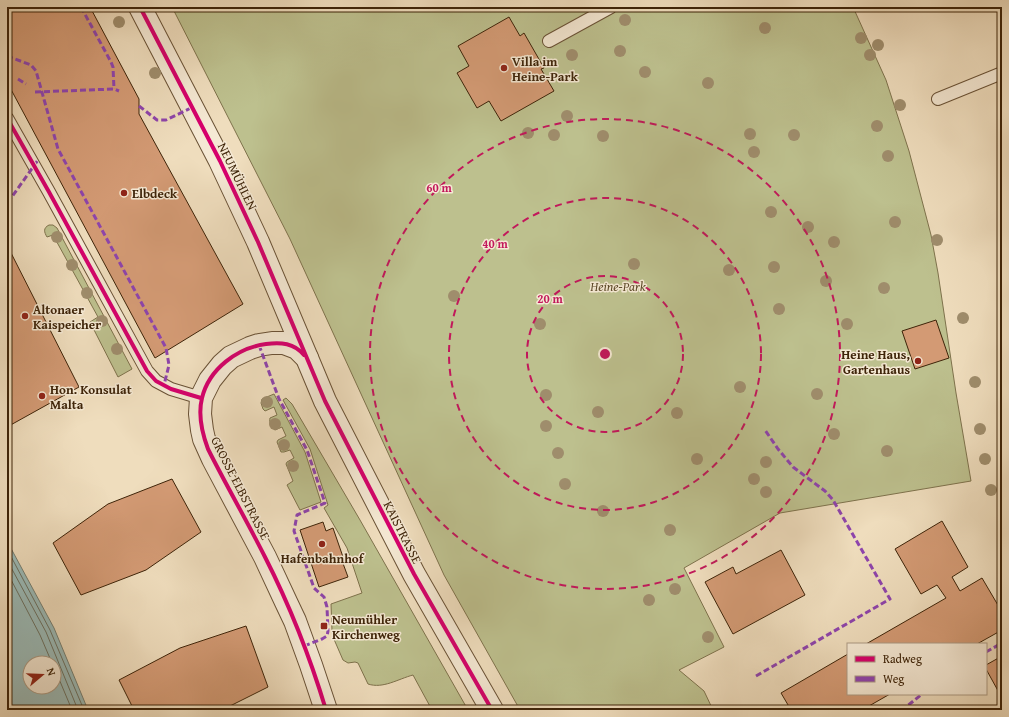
<svg xmlns="http://www.w3.org/2000/svg" width="1009" height="717" font-family="'Gentium Book Plus',serif">
	<rect width="100%" height="100%" fill="#efddbd"/>
	<filter id="stains"><feTurbulence type="fractalNoise" baseFrequency=".005" numOctaves="4"/><feColorMatrix values="0 0 0 0 .2 0 0 0 0 .09 0 0 0 0 .02 0 0 0 .5 -.17"/></filter>
	<radialGradient id="worn" r=".72"><stop offset=".6" stop-color="#630" stop-opacity="0"/><stop offset="1" stop-color="#630" stop-opacity=".3"/></radialGradient>
	<g fill="#bdc08e" stroke="#7e724c">
		<polygon points="172,7 853,7 886,80 909,151 931,235 938,273 956,393 971,481 780,513 684,568 724,647 679,670 704,691 713,710 520,710 444,575 290,239"/>
		<path d="M49,225h4l4,3 75,141 -14,8 -28,-55 8,-5 -45,-82 -6,2c-3,-5 -4,-9 2,-12z"/>
		<path d="M274,394l31,58 16,50 -21,8 -13,-25 6,-4 -7,-17 1,-2 7,-4 -4,-8 -6,2h-3l-4,-10 1,-2 8,-4 -4,-9 -7,3c-4,-2 -6,-8 -5,-12l7,-3 -3,-8 -9,4 -2,-2 -2,-6 1,-4z"/>
		<path d="M286,398l6,6 68,116 108,190h-36l-19,-35c-15,4 -30,14 -45,9l-10,-21 -3,-1 -7,1 -5,-3 -10,-23 -1,-6 -1,-27 31,-11 -15,-45 -23,-40 4,-3 -18,-56 -27,-49z"/>
	</g>
	<path fill="#9bbbb8" stroke="#767f72" fill-rule="evenodd" d="M7,541l47,87 34,82h-81zM30,663h24v24h-24z"/>
	<g fill="none" stroke-linecap="round" stroke-linejoin="round">
		<g stroke="#6c7060" stroke-width="1">
			<polyline points="7,549 50,630 84,710"/>
			<polyline points="7,560 46,632 78,710"/>
			<polyline points="7,572 40,635 52,663"/>
			<polyline points="54,667 72,710"/>
		</g>
	</g>
	<g fill="#d39a74" stroke="#3e2409">
		<polygon points="7,7 90,7 139,99 139,114 243,304 155,358 7,82"/>
		<polygon points="509,17 520,36 524,33 544,68 541,69 554,91 501,121 489,101 477,108 457,73 469,66 458,46"/>
		<polygon points="7,245 79,387 7,427"/>
		<polygon points="936,320 949,358 915,369 902,331"/>
		<polygon points="172,479 201,532 146,570 81,595 53,543 108,504"/>
		<polygon points="942,521 968,567 952,577 960,591 982,578 1002,612 1002,630 977,644 866,644 946,598 937,585 921,594 895,549"/>
		<polygon points="323,522 326,531 333,528 343,557 341,558 348,577 319,587 300,530"/>
		<polygon points="781,550 805,595 733,634 705,582 733,567 736,574"/>
		<polygon points="246,626 268,687 222,710 134,710 119,680 180,648"/>
		<polygon points="848,654 848,694 890,694 862,710 791,710 781,693"/>
		<polygon points="1002,656 1002,698 986,669 986,665"/>
	</g>
	<g fill="none" stroke-linecap="round" stroke-linejoin="round">
		<defs>
			<g id="service">
				<polyline points="549,41 611,7"/>
				<polyline points="938,99 1002,73"/>
				<polyline points="7,118 49,192 147,371 156,381 171,389 201,398"/>
			</g>
			<polyline id="minor" points="140,7 220,161 258,242 307,358"/>
			<polyline id="tertiary" points="326,710 311,665 295,621 286,602 265,557 213,459 204,439 202,430 200,414 201,398 210,380 222,365 231,357 250,348 259,345 272,343 284,343 297,348 307,358 325,401 414,574 492,710"/>
		</defs>
		<use href="#service" stroke="#6a5236" stroke-width="14"/>
		<use href="#minor" stroke="#6a5236" stroke-width="24"/>
		<use href="#tertiary" stroke="#6a5236" stroke-width="24"/>
		<use href="#service" stroke="#f5e9d4" stroke-width="12"/>
		<use href="#minor" stroke="#f5e9d4" stroke-width="22"/>
		<use href="#tertiary" stroke="#f5e9d4" stroke-width="22"/>
		<g stroke="#8e44ad" stroke-width="3" stroke-dasharray="6 3" stroke-linecap="butt">
			<polyline points="81,7 111,62 113,67 114,89"/>
			<polyline points="7,56 31,65 36,71 58,149 166,348 169,365 164,385"/>
			<polyline points="18,79 26,84"/>
			<polyline points="35,92 114,89 119,91"/>
			<polyline points="139,106 157,120 166,120 193,107"/>
			<polyline points="7,202 9,201 38,160"/>
			<polyline points="259,345 279,399 307,450 325,503 297,515 294,531 314,588 324,597 327,607 328,631 327,636 322,639 304,646"/>
			<polyline points="986,652 1002,643"/>
			<polyline points="756,676 890,599 833,500 825,491 793,467 778,449 765,430"/>
			<polyline points="901,710 906,707 922,694"/>
		</g>
		<defs>
			<g id="cycleway">
				<polyline points="140,7 220,161 258,242 325,401 414,574 492,710"/>
				<polyline points="7,118 49,192 147,371 156,381 171,389 201,398"/>
				<path d="M304,355c-10,-12 -23,-13 -38,-11 -29,4 -57,25 -64,54 -4,16 0,35 6,51 18,36 39,72 57,108 25,49 45,100 61,153"/>
			</g>
		</defs>
		<use href="#cycleway" stroke="#f5e9d4" stroke-width="6"/>
		<use href="#cycleway" stroke="#d6006c" stroke-width="4"/>
	</g>
	<g fill="#9f8d6c">
		<circle cx="625" cy="20" r="6"/>
		<circle cx="119" cy="22" r="6"/>
		<circle cx="765" cy="28" r="6"/>
		<circle cx="861" cy="38" r="6"/>
		<circle cx="878" cy="45" r="6"/>
		<circle cx="620" cy="51" r="6"/>
		<circle cx="572" cy="55" r="6"/>
		<circle cx="870" cy="55" r="6"/>
		<circle cx="645" cy="72" r="6"/>
		<circle cx="155" cy="73" r="6"/>
		<circle cx="708" cy="83" r="6"/>
		<circle cx="900" cy="105" r="6"/>
		<circle cx="567" cy="116" r="6"/>
		<circle cx="877" cy="126" r="6"/>
		<circle cx="528" cy="133" r="6"/>
		<circle cx="750" cy="134" r="6"/>
		<circle cx="554" cy="135" r="6"/>
		<circle cx="794" cy="135" r="6"/>
		<circle cx="603" cy="136" r="6"/>
		<circle cx="754" cy="152" r="6"/>
		<circle cx="888" cy="156" r="6"/>
		<circle cx="771" cy="212" r="6"/>
		<circle cx="895" cy="222" r="6"/>
		<circle cx="808" cy="227" r="6"/>
		<circle cx="57" cy="237" r="6"/>
		<circle cx="937" cy="240" r="6"/>
		<circle cx="834" cy="242" r="6"/>
		<circle cx="634" cy="264" r="6"/>
		<circle cx="72" cy="265" r="6"/>
		<circle cx="774" cy="267" r="6"/>
		<circle cx="729" cy="270" r="6"/>
		<circle cx="826" cy="281" r="6"/>
		<circle cx="884" cy="288" r="6"/>
		<circle cx="87" cy="293" r="6"/>
		<circle cx="454" cy="296" r="6"/>
		<circle cx="779" cy="309" r="6"/>
		<circle cx="963" cy="318" r="6"/>
		<circle cx="102" cy="321" r="6"/>
		<circle cx="540" cy="324" r="6"/>
		<circle cx="847" cy="324" r="6"/>
		<circle cx="117" cy="349" r="6"/>
		<circle cx="975" cy="382" r="6"/>
		<circle cx="740" cy="387" r="6"/>
		<circle cx="817" cy="394" r="6"/>
		<circle cx="546" cy="395" r="6"/>
		<circle cx="267" cy="402" r="6"/>
		<circle cx="598" cy="412" r="6"/>
		<circle cx="677" cy="413" r="6"/>
		<circle cx="275" cy="424" r="6"/>
		<circle cx="546" cy="426" r="6"/>
		<circle cx="980" cy="429" r="6"/>
		<circle cx="834" cy="434" r="6"/>
		<circle cx="284" cy="445" r="6"/>
		<circle cx="887" cy="451" r="6"/>
		<circle cx="558" cy="453" r="6"/>
		<circle cx="697" cy="459" r="6"/>
		<circle cx="985" cy="459" r="6"/>
		<circle cx="766" cy="462" r="6"/>
		<circle cx="293" cy="466" r="6"/>
		<circle cx="754" cy="479" r="6"/>
		<circle cx="565" cy="484" r="6"/>
		<circle cx="991" cy="490" r="6"/>
		<circle cx="766" cy="492" r="6"/>
		<circle cx="603" cy="511" r="6"/>
		<circle cx="670" cy="530" r="6"/>
		<circle cx="675" cy="589" r="6"/>
		<circle cx="649" cy="600" r="6"/>
		<circle cx="708" cy="637" r="6"/>
	</g>
	<g fill="none" stroke="#c2185b" stroke-width="2" stroke-dasharray="7 5">
		<circle cx="605" cy="354" r="78"/>
		<circle cx="605" cy="354" r="156"/>
		<circle cx="605" cy="354" r="235"/>
	</g>
	<g fill="#8f2418" stroke="#f5e9d4" stroke-width="1.5">
		<circle cx="504" cy="68" r="4"/>
		<circle cx="124" cy="193" r="4"/>
		<circle cx="25" cy="316" r="4"/>
		<circle cx="918" cy="361" r="4"/>
		<circle cx="42" cy="396" r="4"/>
		<circle cx="322" cy="544" r="4"/>
		<rect x="320" y="622" width="8" height="8" rx="2"/>
	</g>
	<g text-anchor="middle" stroke-width="3" stroke-linejoin="round" paint-order="stroke">
		<g font-size="13" font-weight="bold" fill="#3e2409" stroke="#f5e9d4" text-anchor="start">
			<text x="512" y="66">Villa im<tspan x="512" dy="15">Heine-Park</tspan></text>
			<text x="132" y="198">Elbdeck</text>
			<text x="33" y="314">Altonaer<tspan x="33" dy="15">Kaispeicher</tspan></text>
			<text x="910" y="359" text-anchor="end">Heine Haus,<tspan x="910" dy="15">Gartenhaus</tspan></text>
			<text x="50" y="394">Hon. Konsulat<tspan x="50" dy="15">Malta</tspan></text>
			<text x="322" y="563" text-anchor="middle">Hafenbahnhof</text>
			<text x="332" y="624">Neumühler<tspan x="332" dy="15">Kirchenweg</tspan></text>
		</g>
		<g font-size="13" fill="#3e2409" stroke="#f5e9d4">
			<text transform="translate(238 176) rotate(64)" y="5">NEUMÜHLEN</text>
			<text transform="translate(241 488) rotate(63)" y="5">GROSSE ELBSTRASSE</text>
			<text transform="translate(403 532) rotate(63)" y="5">KAISTRASSE</text>
		</g>
		<g font-size="13" font-style="italic" fill="#5e4b2a" stroke="#f5e9d4">
			<text x="618" y="291">Heine-Park</text>
		</g>
	</g>
	<circle cx="605" cy="354" r="6" fill="#c2185b" stroke="#f5e9d4" stroke-width="2"/>
	<g font-size="12" text-anchor="middle" font-weight="bold" fill="#c2185b" stroke="#f5e9d4" stroke-width="3" stroke-linejoin="round" paint-order="stroke">
		<text x="439" y="192">60 m</text>
		<text x="495" y="248">40 m</text>
		<text x="550" y="303">20 m</text>
	</g>
	<rect width="1009" height="717" fill="none" stroke="#efddbd" stroke-width="24"/>
	<rect x="8" y="8" width="993" height="701" fill="none" stroke="#3e2409" stroke-width="2"/>
	<rect x="12" y="12" width="985" height="693" fill="none" stroke="#3e2409"/>
	<rect x="847" y="643" width="140" height="52" fill="#f5e9d4" stroke="#ac9a83"/>
	<rect x="855" y="656" width="20" height="6" fill="#d6006c" stroke="#ac9a83"/>
	<text x="883" y="663" font-size="12" fill="#3e2409">Radweg</text>
	<rect x="855" y="676" width="20" height="6" fill="#8e44ad" stroke="#ac9a83"/>
	<text x="883" y="683" font-size="12" fill="#3e2409">Weg</text>
	<g transform="translate(42 675) rotate(71)"><circle r="19" fill="#f5e9d4" stroke="#ac9a83"/>
	<path d="M0-3L7 15L0 10L-7 15Z" fill="#8f2418"/>
	<text y="-6" font-size="11" font-weight="bold" text-anchor="middle" fill="#3e2409">N</text>
	</g>
	<rect width="100%" height="100%" filter="url(#stains)"/>
	<rect width="100%" height="100%" fill="url(#worn)"/>
</svg>
